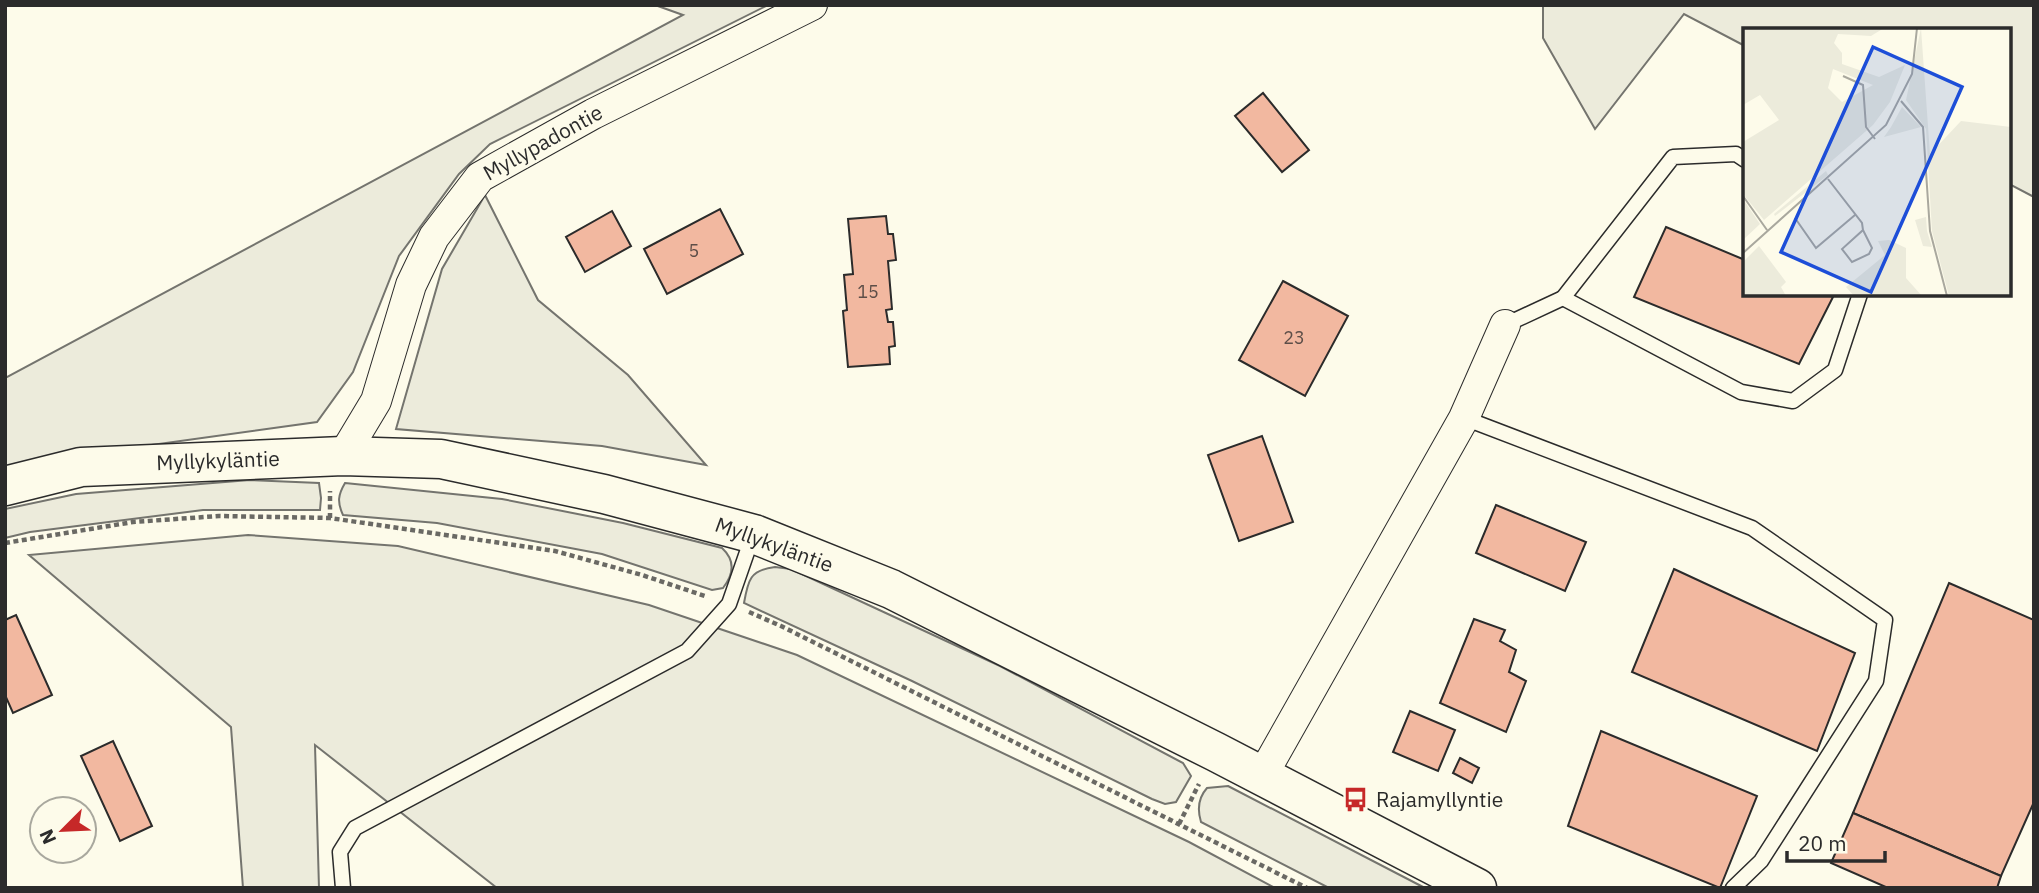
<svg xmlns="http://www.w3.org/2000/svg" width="2039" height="893" font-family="'IBM Plex Sans',sans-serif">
	<rect width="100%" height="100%" fill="#fdfbea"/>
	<g fill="#ecebdb" stroke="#74746e" stroke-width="2">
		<polygon points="655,5 768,5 490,144 459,174 399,256 353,372 317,422 29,462 5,467 5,378 683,15"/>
		<polygon points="1543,5 2034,5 2034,197 2009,184 2009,30 1745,30 1745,46 1684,14 1595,129 1543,38"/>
		<polygon points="485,195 538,300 628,375 706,465 602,446 396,429 442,269"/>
		<polygon points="250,480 319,483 321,498 320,510 203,510 30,532 5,538 5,509 76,494"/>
		<path d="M345,483l157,16 121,24 99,25c13,12 12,26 1,40l-11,2 -110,-36 -165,-31 -94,-8c-6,-13 -5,-20 2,-32z"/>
		<polygon points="248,535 398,546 649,605 797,655 1189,842 1275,888 497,888 315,745 319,888 243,888 231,727 29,555"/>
		<path d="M775,567l16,2 209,97 183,97 8,13 -15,26 -11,2 -13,-5 -240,-118 -168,-78c4,-23 6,-33 31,-36z"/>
		<path d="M1228,786l197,102h-96l-128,-66c-4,-13 -3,-24 6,-34z"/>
	</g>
	<g fill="#f2b8a0" stroke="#2b2b2b" stroke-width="2">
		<polygon points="1263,93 1309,150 1282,172 1235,116"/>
		<polygon points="720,209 743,254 667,294 644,249"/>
		<polygon points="612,211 631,246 585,272 566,237"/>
		<polygon points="886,216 888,234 893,234 896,260 888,261 892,309 886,310 888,322 893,322 895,346 889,347 890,364 848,367 843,311 847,310 844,275 853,274 848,219"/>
		<polygon points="1666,227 1745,260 1745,294 1826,294 1833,297 1799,364 1634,297"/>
		<polygon points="1283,281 1348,316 1305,396 1239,360"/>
		<polygon points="1262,436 1293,522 1239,541 1208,455"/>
		<polygon points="1496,505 1586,542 1565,591 1476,553"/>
		<polygon points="1674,569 1855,653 1817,751 1632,672"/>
		<polygon points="1949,583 2034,620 2034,802 2001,876 1853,813"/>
		<polygon points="16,615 52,695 13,713 5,695 5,620"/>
		<polygon points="1474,619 1505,630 1500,641 1516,650 1509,672 1526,681 1506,732 1440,703"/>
		<polygon points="1410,711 1455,730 1438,771 1393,752"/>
		<polygon points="1601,731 1757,796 1720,888 1568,826"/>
		<polygon points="113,741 152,826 120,841 81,756"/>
		<polygon points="1460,758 1479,768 1472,783 1453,773"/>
		<polygon points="1853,813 2001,876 1997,888 1888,888 1831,863"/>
	</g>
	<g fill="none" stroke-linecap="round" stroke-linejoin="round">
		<defs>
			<g id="service">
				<polyline points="1563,298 1741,392 1793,401 1835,370 1860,294"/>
				<polyline points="1505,325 1563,298 1673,157 1736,154 1745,160"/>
				<polyline points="1464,418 1752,528 1885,620 1876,681 1761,861 1733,888"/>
				<polyline points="343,888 340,852 355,828 687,651 729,604 753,535"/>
			</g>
			<g id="minor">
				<polyline points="343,456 376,401 411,285 434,237 480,177 593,114 812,5"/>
				<polyline points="1262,776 1464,418 1505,325"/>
			</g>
			<polyline id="secondary" points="5,486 81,467 343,456 441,459 604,494 754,534 891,589 1216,752 1477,888"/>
		</defs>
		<use href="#service" stroke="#2b2b2b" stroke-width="17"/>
		<use href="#minor" stroke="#2b2b2b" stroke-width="32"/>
		<use href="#secondary" stroke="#2b2b2b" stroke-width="41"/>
		<g stroke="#6a6964" stroke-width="4.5" stroke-dasharray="5 3.5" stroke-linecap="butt">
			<polyline points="330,518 330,491"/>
			<polyline points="5,543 133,522 219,516 330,518 555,551 642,575 705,596"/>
			<polyline points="749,612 781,626 1307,888"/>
			<polyline points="1179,824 1199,784"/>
		</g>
		<use href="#service" stroke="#fdfbea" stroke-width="14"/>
		<use href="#minor" stroke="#fdfbea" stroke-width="30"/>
		<use href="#secondary" stroke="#fdfbea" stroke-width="38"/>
	</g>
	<defs>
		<symbol id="bus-bare" viewBox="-9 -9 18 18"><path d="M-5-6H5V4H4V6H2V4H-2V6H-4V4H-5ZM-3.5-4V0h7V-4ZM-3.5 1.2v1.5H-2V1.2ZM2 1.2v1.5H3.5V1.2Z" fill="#c62828" stroke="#fdfbea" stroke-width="2.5" paint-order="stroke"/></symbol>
	</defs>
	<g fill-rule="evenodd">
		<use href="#bus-bare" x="1338" y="782" width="35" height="35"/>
	</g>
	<g text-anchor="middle" stroke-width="5" stroke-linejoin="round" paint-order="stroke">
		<g font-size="18" fill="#5d4e48">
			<text x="694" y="257">5</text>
			<text x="868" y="298">15</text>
			<text x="1294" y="344">23</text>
		</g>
		<g font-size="21" fill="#2b2b2b" stroke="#fdfbea">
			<text transform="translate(543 143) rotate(-29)" y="7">Myllypadontie</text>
			<text transform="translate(218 461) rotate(-2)" y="7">Myllykyläntie</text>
			<text transform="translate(774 545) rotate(20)" y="7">Myllykyläntie</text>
		</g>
		<g font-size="21" fill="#2b2b2b" stroke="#fdfbea" text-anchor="start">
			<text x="1376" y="807">Rajamyllyntie</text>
		</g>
	</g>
	<g transform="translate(1743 28)">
		<rect width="268" height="268" fill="#fdfbea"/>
		<path d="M0,0h141l-13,8 -33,-2 -4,9 8,10v11l37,13 26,-12 -15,37 -17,23 -109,95 -21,-26v-52l36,-22 -19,-25 -17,10zM90,41l40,16 -31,17 -14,-14zM178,0l9,126 31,-33 50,6v169h-62l-17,-65 -6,-102 -20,-29zM159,79l19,20 -37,10 7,-10zM83,143l2,4 -53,41 -1,-2zM0,171l17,25 -17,16zM183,189l1,14 5,16 -9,-1 -8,-26zM146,212l17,8v30l16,18h-68l-8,-9 39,-32 -7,-14zM16,218l27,36 -5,5 5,9h-43v-34z" fill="#ecebdb" fill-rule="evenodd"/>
		<path fill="none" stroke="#a9a89e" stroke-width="2" d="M100,48l20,9 3,42 9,12M158,73l22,26 7,104 17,65M85,151l34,44 1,7 -21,19 10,13 17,-8 3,-6 -9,-18M0,168l24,34M52,190l21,30 39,-33M0,225l143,-128 26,-51 5,-46"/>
		<path fill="#1d4ed8" fill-opacity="0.15" stroke="#1d4ed8" stroke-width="3.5" d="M130,19l89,40 -91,205 -90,-40z"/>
		<rect width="268" height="268" fill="none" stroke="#2b2b2b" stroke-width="3.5"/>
	</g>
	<rect width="2039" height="893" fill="none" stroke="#2b2b2b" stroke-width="14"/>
	<g transform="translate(63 830) rotate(246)"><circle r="33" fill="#fdfbea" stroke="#a9a89e" stroke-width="2"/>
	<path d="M0-5L12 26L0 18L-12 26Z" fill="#c62828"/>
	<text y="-10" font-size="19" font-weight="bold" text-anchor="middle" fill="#2b2b2b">N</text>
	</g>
	<path d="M1787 851v10h98v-10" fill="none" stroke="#2b2b2b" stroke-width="3.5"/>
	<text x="1798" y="851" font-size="21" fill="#2b2b2b" stroke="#fdfbea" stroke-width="5" paint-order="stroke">20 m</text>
</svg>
